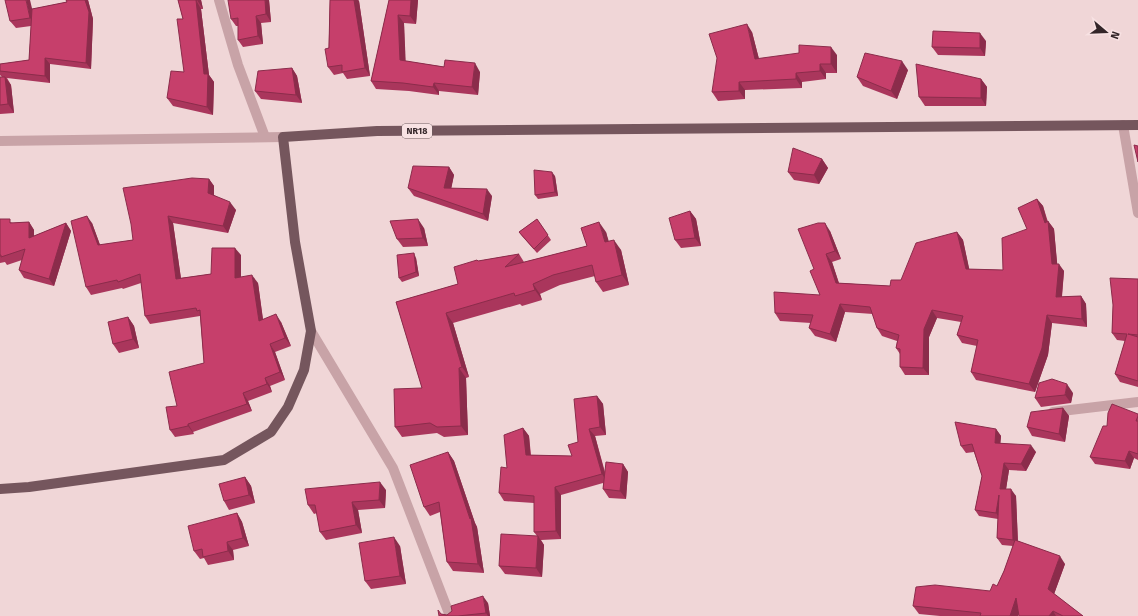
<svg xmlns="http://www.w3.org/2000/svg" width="1138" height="616" font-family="'Fira Sans',sans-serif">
	<rect width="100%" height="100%" fill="#f0d6d7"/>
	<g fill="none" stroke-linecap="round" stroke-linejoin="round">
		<g stroke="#c8a3a7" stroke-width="10">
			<polyline points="219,0 238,65 265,137"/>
			<polyline points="1123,125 1138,213"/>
			<polyline points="0,141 283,137"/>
			<polyline points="311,331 393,468 450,616"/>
			<polyline points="1053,412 1138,402"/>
		</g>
		<polyline stroke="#75565d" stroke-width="10" points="0,489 29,487 224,460 271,432 288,407 304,370 311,331 295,242 283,137 377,131 1138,125"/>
	</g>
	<g fill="#aa365c">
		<polygon points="66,0 88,0 93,19 91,69 50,64 50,83 7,78 11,85 14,113 0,114 0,77 2,77 0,75 0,64 29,60 31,26 16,28 10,21 32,9 67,2"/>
		<polygon points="178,0 201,0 203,9 201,9 209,75 214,82 213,115 173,106 167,98 184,72 183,19"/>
		<polygon points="269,0 271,22 261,23 263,44 243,47 238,40 238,26 236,26 231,19"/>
		<polygon points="330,0 358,0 359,1 370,76 347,79 343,73 334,75 328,67"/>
		<polygon points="389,0 418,0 416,24 404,23 405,61 480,72 478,95 439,91 439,95 409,91 376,89 371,81"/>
		<polygon points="752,32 759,59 837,55 837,73 826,73 826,79 802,82 802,88 745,90 745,99 718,101 712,92"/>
		<polygon points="986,41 985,56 938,55 932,47"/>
		<polygon points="292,68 297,76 302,103 261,99 255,91"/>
		<polygon points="908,70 897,99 863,86 857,77"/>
		<polygon points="981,79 987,87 986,106 925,106 919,97"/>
		<polygon points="822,159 828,168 819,184 794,180 788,172"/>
		<polygon points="449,167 454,175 451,188 492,196 488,221 414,196 408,188"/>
		<polygon points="555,176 558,196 538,199 535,195"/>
		<polygon points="209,179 214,186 214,195 236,210 228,233 173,223 181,278 211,274 241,255 241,277 258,283 263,319 281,322 291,346 275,352 285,380 270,386 272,392 248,401 252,411 193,432 194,434 175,437 170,430 177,406 204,363 200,316 150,324 145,316 141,283 123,289 122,288 91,295 86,287 92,223 100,245 133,240"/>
		<polygon points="1037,199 1043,206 1048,222 1048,221 1054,229 1057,264 1064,271 1062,297 1081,296 1086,304 1087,327 1052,323 1048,355 1035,392 976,380 971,372 977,346 962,343 957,335 961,322 937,318 929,337 929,375 905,375 900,367 900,354 896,348 897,341 882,336 877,328 873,314 845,312 836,342 815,336 809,328 811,323 780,321 775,313 820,295 814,269 830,231 841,259 832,262 839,283 890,286 901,280 957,232 963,240 969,269 1003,270 1027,229"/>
		<polygon points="690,211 696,219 701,246 681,248 675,240"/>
		<polygon points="0,219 13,223 29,222 34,230 34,236 66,223 71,231 54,286 24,278 19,270 22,260 7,265 5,262 0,263"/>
		<polygon points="537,219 551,240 537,253 522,236 519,232"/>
		<polygon points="424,228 428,246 403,247 397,239"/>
		<polygon points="606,232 608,241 621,250 629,285 603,292 596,282 595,276 560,285 540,294 542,300 522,306 520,304 453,323 469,377 466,378 468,435 444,437 437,433 402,437 395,427 422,388 396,302 458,284 477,260 478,261 519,254 524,262 587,246"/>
		<polygon points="416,258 419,276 402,282 399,278"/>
		<polygon points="1138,279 1138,387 1120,382 1115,374 1125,341 1117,340 1112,333 1113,305"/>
		<polygon points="128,317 134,326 139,348 119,353 113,344"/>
		<polygon points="1073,393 1071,403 1041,407 1035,398"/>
		<polygon points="597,396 603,404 606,435 595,436 605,472 623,464 628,472 626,499 609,498 603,489 603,483 561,495 561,539 541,540 544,545 542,577 505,574 499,566 537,536 534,532 534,503 504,501 499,493 507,468 523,428 529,436 531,455 572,456"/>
		<polygon points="1063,408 1069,416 1065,442 1032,436 1027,427"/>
		<polygon points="1138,414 1138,460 1134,458 1130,469 1095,464 1090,457 1107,426"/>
		<polygon points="996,429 1001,436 1000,443 1036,452 1026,471 1009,470 1006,489 1016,496 1018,541 1065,564 1054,594 1083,616 1019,616 1019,614 1018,616 940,616 919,614 913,606 990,591 997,586 1004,571 1013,546 1002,545 997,538 998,519 979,516 975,510 982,476 974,452 966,453 961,446"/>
		<polygon points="448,452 454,461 475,523 477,527 484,573 453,571 447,562 440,512 430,516 424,507"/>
		<polygon points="245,477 251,486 255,503 229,510 224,501"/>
		<polygon points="386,490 385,508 358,510 362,533 326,540 320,532 317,513 314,514 308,505"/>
		<polygon points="237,513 242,522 249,546 233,550 234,560 208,565 204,558 200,559 194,551"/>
		<polygon points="400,546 406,584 371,589 365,581"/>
		<polygon points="488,603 490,616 439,616 441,614 447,615"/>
	</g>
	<g fill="#8b2c4b">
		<polygon points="26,0 30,0 36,25 30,18"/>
		<polygon points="85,0 88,0 93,19 91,69 86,63"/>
		<polygon points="196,0 201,9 209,75 214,82 213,115 207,107"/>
		<polygon points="197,0 201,0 203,9"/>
		<polygon points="265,0 269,0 271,22 266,14"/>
		<polygon points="354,0 358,0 359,1 370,76 365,68"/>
		<polygon points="411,0 418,0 416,24 410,16"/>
		<polygon points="398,15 404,23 406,68 400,60"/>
		<polygon points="256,16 261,23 263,44 258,36"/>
		<polygon points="747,24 752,32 761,67 755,59"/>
		<polygon points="980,33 986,41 985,56 980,48"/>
		<polygon points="831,47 837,55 837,73 831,64"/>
		<polygon points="45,58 50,64 50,83 45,76"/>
		<polygon points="902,61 908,70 897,99 891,91"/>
		<polygon points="475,63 480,72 478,95 472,87"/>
		<polygon points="820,64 826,73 826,79 820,71"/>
		<polygon points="292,68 297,76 302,103 296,95"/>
		<polygon points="796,73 802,82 802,88 796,79"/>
		<polygon points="5,77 11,85 14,113 8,104"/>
		<polygon points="981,79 987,87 986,106 981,98"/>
		<polygon points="739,82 745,90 745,99 739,91"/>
		<polygon points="434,83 439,91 439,95 433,87"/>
		<polygon points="822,159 828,168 819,184 814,175"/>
		<polygon points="449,167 454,175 450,195 444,188"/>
		<polygon points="552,172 555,176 558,196 555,192"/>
		<polygon points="209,179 214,186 214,201 208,193"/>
		<polygon points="487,189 492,196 488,221 483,214"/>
		<polygon points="1037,199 1043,206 1048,225 1048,221 1054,229 1058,272 1052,264 1045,223"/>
		<polygon points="230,202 236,210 228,233 223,226"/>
		<polygon points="690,211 696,219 701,246 695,238"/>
		<polygon points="87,216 92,223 103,253 98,245"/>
		<polygon points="168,216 173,223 182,286 176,279"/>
		<polygon points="418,219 424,228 428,246 423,238"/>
		<polygon points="29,222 34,230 34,245 29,238"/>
		<polygon points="599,222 606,232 612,252 605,242"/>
		<polygon points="66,223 71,231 54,286 49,279"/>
		<polygon points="825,223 830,231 841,259 835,251"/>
		<polygon points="957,232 963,240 971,277 966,269"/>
		<polygon points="614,240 621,250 629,285 622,275"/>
		<polygon points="235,248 241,255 241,285 235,278"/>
		<polygon points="414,253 416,258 419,276 416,272"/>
		<polygon points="826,254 832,262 841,290 836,283"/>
		<polygon points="1059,264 1064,271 1061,305 1056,297"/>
		<polygon points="252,275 258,283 264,328 259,321"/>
		<polygon points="533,284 540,294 542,300 535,290"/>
		<polygon points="1081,296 1086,304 1087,327 1082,319"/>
		<polygon points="840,304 845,312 836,342 830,334"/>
		<polygon points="932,310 937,318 929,337 929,375 923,368 924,329"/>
		<polygon points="446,313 453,323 469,377 462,367"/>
		<polygon points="276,314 281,322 291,346 285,338"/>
		<polygon points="1047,315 1052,323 1048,355 1035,392 1029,384"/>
		<polygon points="128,317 134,326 139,348 133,339"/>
		<polygon points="270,344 275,352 285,380 280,372"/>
		<polygon points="459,368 466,378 468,435 461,426"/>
		<polygon points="265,378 270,386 272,392 267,384"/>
		<polygon points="1067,384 1073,393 1071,403 1065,395"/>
		<polygon points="243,393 248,401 252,411 247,404"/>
		<polygon points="597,396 603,404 606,435 600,427"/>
		<polygon points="1063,408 1069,416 1065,442 1059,434"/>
		<polygon points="188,424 193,432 194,434 188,426"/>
		<polygon points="523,428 529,436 531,463 526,455"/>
		<polygon points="589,429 595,436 607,482 602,474"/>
		<polygon points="996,429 1001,436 1000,450 995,443"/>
		<polygon points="1031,445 1036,452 1026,471 1021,464"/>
		<polygon points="1129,451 1134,458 1130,469 1125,461"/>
		<polygon points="448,452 454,461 475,523 477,527 484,573 478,564 470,519"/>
		<polygon points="1004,463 1009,470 1005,496 1000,489"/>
		<polygon points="623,464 628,472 626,499 620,491"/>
		<polygon points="245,477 251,486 255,503 249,495"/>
		<polygon points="380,482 386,490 385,508 379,500"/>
		<polygon points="555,487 561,495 561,539 556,531"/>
		<polygon points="1011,489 1016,496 1018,547 1013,540"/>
		<polygon points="999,495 1001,520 996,513"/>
		<polygon points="352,502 358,510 362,533 356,525"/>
		<polygon points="237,513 242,522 249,546 243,538"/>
		<polygon points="538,536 544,545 542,577 536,568"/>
		<polygon points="394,537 400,546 406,584 400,576"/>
		<polygon points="227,542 233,550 234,560 228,551"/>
		<polygon points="1060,556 1065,564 1053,597 1048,589"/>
		<polygon points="483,596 488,603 490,616 488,616 486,613"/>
		<polygon points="1016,598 1022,606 1018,616 1010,616"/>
		<polygon points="1053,611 1056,616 1049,616"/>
	</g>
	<g fill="#c63f6b" stroke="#8b2c4b">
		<polygon points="5,0 26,0 30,18 10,21"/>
		<polygon points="66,0 85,0 89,12 86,63 45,58 45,76 0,71 0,64 29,60 32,9 67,2"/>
		<polygon points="178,0 197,0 196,0 204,74 208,74 207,107 167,98 171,71 184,72 177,19 183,19"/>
		<polygon points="228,0 265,0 266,14 256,16 258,36 238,40 238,18 231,19"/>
		<polygon points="330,0 354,0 365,68 342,72 342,65 328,67 325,49 329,48"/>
		<polygon points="389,0 411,0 410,16 398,15 400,60 444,67 445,60 475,63 472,87 434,83 433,87 403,83 371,81"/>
		<polygon points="747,24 755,59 799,53 799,45 831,47 831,64 820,64 820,71 796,73 796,79 739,82 739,91 712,92 717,58 709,34"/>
		<polygon points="933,31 980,33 980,48 932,47"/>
		<polygon points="865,53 902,61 891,91 857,77"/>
		<polygon points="916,64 981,79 981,98 919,97"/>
		<polygon points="292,68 296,95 255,91 258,71"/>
		<polygon points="0,77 5,77 8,104 0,105"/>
		<polygon points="1134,145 1138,146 1138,162"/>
		<polygon points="793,148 822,159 814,175 788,172"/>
		<polygon points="413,166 449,167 444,188 487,189 483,214 408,188"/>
		<polygon points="534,170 552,172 555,192 535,195"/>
		<polygon points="192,178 209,179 208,193 230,202 223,226 168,216 176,279 211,274 212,248 235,248 235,278 252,275 259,321 276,314 285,338 270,344 280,372 265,378 267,384 243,393 247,404 188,424 188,426 170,430 166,407 177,406 169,372 204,363 200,310 197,311 196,308 145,316 140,274 118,282 117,280 86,287 71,221 87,216 98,245 133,240 131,224 123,188"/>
		<polygon points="1037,199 1045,223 1048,221 1052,264 1059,264 1056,297 1081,296 1082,319 1047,315 1042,348 1029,384 971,372 978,340 957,335 963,316 932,310 924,329 923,368 900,367 900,349 896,348 899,335 877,328 870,307 840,304 830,334 809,328 813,315 775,313 774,292 820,295 810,271 814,269 798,229 818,223 825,223 835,251 826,254 836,283 890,286 891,280 901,280 916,243 957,232 966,269 1003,270 1002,238 1027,229 1018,208"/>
		<polygon points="690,211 695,238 675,240 669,218"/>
		<polygon points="0,219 10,219 10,223 29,222 29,238 66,223 49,279 19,270 25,249 1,257 1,255 0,255"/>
		<polygon points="418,219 423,238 397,239 390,221"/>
		<polygon points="537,219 548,235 534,249 519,232"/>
		<polygon points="599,222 605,242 614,240 622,275 596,282 592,265 553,275 533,284 535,290 515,296 514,293 446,313 462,367 459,368 461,426 437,427 430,423 395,427 394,389 422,388 396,302 458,284 454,267 477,260 478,261 519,254 505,267 587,246 581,228"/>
		<polygon points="414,253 416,272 399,278 397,255"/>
		<polygon points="1110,278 1138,279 1138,335 1128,334 1138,337 1138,381 1115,374 1127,334 1112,333 1113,305"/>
		<polygon points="128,317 133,339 113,344 108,322"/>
		<polygon points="1052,379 1067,384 1065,395 1035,398 1039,383"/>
		<polygon points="597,396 600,427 589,429 602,474 555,487 556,531 534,532 534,496 499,493 501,467 507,468 504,435 523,428 526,455 572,456 568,445 578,442 574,399"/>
		<polygon points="1112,404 1138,414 1138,416 1136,421 1138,421 1138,454 1129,451 1125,461 1090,457 1103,426 1107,426 1108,413"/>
		<polygon points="1063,408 1059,434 1027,427 1031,412"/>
		<polygon points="955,422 996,429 995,443 1031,445 1021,464 1004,463 1000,489 1011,489 1013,540 997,538 999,495 996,513 975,510 982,476 972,444 961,446"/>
		<polygon points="448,452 470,519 471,518 478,564 447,562 439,502 424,507 410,465"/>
		<polygon points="606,462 623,464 620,491 603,489"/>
		<polygon points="245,477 249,495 224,501 219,484"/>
		<polygon points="380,482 379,500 352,502 356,525 320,532 315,505 308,505 305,489"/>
		<polygon points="237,513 243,538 227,542 228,551 203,557 202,549 194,551 188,526"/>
		<polygon points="501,534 538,536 536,568 499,566"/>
		<polygon points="394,537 400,576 365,581 359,543"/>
		<polygon points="1015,540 1060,556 1048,589 1083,616 1063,616 1053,611 1049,616 1019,616 1016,598 1010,616 980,616 981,613 913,606 916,587 935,585 990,591 993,584 997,586 1004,571"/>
		<polygon points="483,596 486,613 458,616 439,616 438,610 441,614 447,615 452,611 451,606"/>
	</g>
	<g text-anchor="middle" stroke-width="3" stroke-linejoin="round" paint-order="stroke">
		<rect fill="#f8e2e3" stroke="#6e5e60" stroke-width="1" x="402" y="124" width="30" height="14" rx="3"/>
		<g font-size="9" font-weight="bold" fill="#332528">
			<text x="417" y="134">NR18</text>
		</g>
	</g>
	<g transform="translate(1106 32) rotate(109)" stroke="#f8e2e3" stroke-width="3" paint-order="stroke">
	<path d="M0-3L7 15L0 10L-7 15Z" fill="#332528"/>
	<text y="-6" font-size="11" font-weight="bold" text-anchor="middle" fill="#332528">N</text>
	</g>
</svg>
